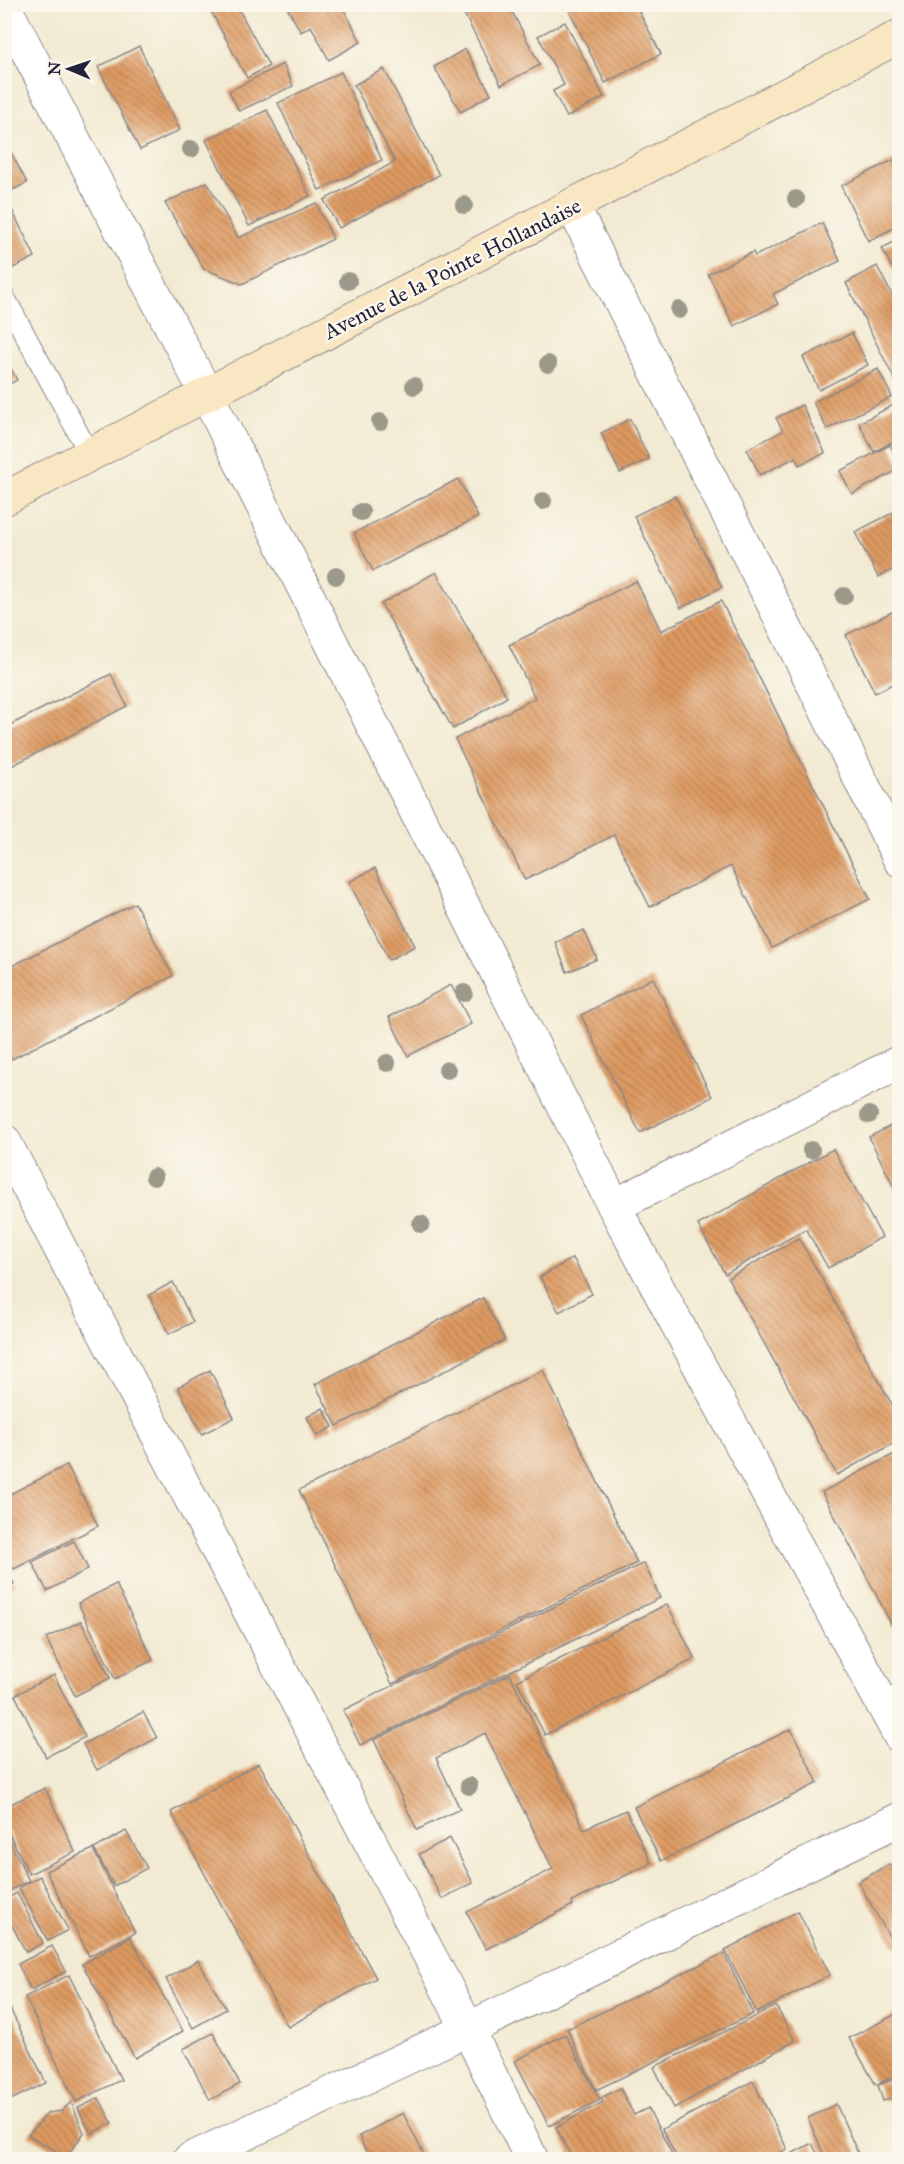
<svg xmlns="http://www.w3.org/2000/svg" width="904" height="2164" font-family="'IM FELL Great Primer',serif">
	<defs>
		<pattern id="building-back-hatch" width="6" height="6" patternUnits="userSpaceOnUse" patternTransform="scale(1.5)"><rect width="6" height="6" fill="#de9a61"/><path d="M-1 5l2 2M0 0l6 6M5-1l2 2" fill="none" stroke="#b47d51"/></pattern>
	</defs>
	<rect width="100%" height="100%" fill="#fbf7ec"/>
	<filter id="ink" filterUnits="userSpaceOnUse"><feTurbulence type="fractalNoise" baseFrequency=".0167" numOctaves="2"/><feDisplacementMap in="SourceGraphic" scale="12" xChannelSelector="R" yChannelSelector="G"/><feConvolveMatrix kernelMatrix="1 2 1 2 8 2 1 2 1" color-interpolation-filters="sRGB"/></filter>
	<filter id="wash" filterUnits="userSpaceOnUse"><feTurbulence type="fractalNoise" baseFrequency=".008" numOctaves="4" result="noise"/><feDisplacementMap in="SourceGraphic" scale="24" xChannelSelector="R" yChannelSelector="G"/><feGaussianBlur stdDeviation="1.35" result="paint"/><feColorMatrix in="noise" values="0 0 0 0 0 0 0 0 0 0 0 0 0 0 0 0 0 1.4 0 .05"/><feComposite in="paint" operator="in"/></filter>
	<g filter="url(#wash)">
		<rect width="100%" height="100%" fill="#f2ead2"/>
		<g id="blocks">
			<g fill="url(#building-back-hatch)">
				<polygon points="207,4 236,4 269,66 247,78"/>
				<polygon points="285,4 341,4 361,42 329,60 311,26 301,32"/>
				<polygon points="459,4 508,4 540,65 501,85"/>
				<polygon points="566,4 635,4 661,54 605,83"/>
				<polygon points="565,22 604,97 567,117 553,91 564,85 538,36"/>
				<polygon points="139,46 180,130 140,150 98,67"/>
				<polygon points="465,49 491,94 461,112 434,67"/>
				<polygon points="283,64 293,86 239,111 229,91"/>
				<polygon points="384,69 439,175 339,228 324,200 395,162 354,85"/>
				<polygon points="341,72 382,160 319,190 278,103"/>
				<polygon points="267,110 310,196 249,226 206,140"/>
				<polygon points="4,139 27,183 4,194"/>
				<polygon points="893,160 900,172 900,225 868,241 841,186"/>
				<polygon points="207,182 238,238 316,203 333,239 242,284 204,269 165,203"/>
				<polygon points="12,210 35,257 5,272 4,213"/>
				<polygon points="822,223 840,261 773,294 778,304 734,326 708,274 753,252 755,256"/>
				<polygon points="900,239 900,265 893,269 882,248"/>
				<polygon points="877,266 900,311 900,390 846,283"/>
				<polygon points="852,333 868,365 819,390 803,357"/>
				<polygon points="4,355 17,380 4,387"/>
				<polygon points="878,369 892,397 827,429 813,402"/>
				<polygon points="897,403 900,407 900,438 874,452 859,423"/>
				<polygon points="802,405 825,453 799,465 796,457 760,475 747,449 783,431 776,418"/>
				<polygon points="630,419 649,459 620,473 601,433"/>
				<polygon points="890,445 900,464 900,469 852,494 840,471"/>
				<polygon points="458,479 478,517 373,571 354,533"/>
				<polygon points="675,496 722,587 681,608 634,516"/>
				<polygon points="900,509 900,566 878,577 855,532"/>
				<polygon points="436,572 507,697 453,729 381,604"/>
				<polygon points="636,581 661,631 721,601 870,899 772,948 731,866 650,907 614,835 525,880 455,739 535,698 509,645"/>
				<polygon points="900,608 900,680 875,693 846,635"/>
				<polygon points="111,674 127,706 4,770 4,728"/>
				<polygon points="375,868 415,946 389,960 349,882"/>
				<polygon points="135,903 173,976 12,1059 4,1044 4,970"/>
				<polygon points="584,930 597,959 567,972 555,942"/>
				<polygon points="653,978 712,1097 640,1133 581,1015"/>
				<polygon points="451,985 471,1024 408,1056 389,1017"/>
				<polygon points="900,1121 900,1199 869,1137"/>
				<polygon points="833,1149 882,1237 828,1268 806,1229 725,1274 698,1225"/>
				<polygon points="799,1238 900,1419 900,1440 837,1475 728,1278"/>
				<polygon points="573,1258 592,1294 559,1312 540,1277"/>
				<polygon points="173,1282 193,1322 169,1334 149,1295"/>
				<polygon points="483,1298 505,1340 337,1426 315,1384"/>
				<polygon points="210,1370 234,1418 202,1434 178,1387"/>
				<polygon points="543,1370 637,1563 392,1684 299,1490"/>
				<polygon points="323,1408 333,1427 317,1436 307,1417"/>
				<polygon points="900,1451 900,1623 893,1627 822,1492"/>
				<polygon points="67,1465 98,1526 14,1569 4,1551 4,1497"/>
				<polygon points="74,1541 88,1569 47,1591 32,1562"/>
				<polygon points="644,1563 660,1598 360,1745 343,1710"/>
				<polygon points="4,1566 14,1584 4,1589"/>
				<polygon points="116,1584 153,1660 115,1679 78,1603"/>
				<polygon points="667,1604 695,1659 545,1735 517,1681"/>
				<polygon points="81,1621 110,1678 75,1696 46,1638"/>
				<polygon points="510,1674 584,1829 626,1810 651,1863 572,1902 573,1905 486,1949 467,1912 553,1869 485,1733 436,1758 460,1809 417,1830 374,1740"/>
				<polygon points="54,1675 85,1737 46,1757 15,1695"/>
				<polygon points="143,1712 157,1738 97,1770 83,1744"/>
				<polygon points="791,1729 818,1783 661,1861 634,1807"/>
				<polygon points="259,1763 376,1978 288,2027 171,1812"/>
				<polygon points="45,1788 75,1852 29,1874 4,1823 4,1807"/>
				<polygon points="4,1829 29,1881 4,1893"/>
				<polygon points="126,1831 147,1868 114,1886 94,1849"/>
				<polygon points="450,1838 473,1883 442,1899 419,1854"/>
				<polygon points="93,1849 135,1933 89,1956 46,1871"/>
				<polygon points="889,1864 900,1881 900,1946 896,1948 858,1882"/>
				<polygon points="40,1876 68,1930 48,1941 19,1888"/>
				<polygon points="17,1893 43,1943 26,1952 4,1910 4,1900"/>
				<polygon points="798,1911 830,1975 757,2013 725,1950"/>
				<polygon points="130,1937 183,2031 135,2058 82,1964"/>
				<polygon points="52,1946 66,1971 31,1990 18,1964"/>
				<polygon points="724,1953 753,2014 596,2090 567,2029"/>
				<polygon points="198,1960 226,2009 193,2028 166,1979"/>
				<polygon points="69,1975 121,2080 76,2102 25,1997"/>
				<polygon points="4,1996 46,2083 4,2103"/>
				<polygon points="776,2006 795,2041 674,2108 654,2067"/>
				<polygon points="900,2012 900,2073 876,2085 849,2038"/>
				<polygon points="213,2033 240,2084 210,2100 183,2049"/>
				<polygon points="565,2034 600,2100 549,2126 515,2061"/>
				<polygon points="900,2077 900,2096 883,2101 878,2085"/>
				<polygon points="753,2081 787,2149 766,2160 678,2160 662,2129"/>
				<polygon points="620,2088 634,2115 648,2108 675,2160 573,2160 556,2127 603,2102 601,2098"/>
				<polygon points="99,2098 112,2123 91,2134 78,2108"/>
				<polygon points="71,2102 84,2133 66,2157 28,2135 48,2113 62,2111"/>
				<polygon points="836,2104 861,2160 826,2160 808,2118"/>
				<polygon points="403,2113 426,2159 370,2160 359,2136"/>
				<polygon points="812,2143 820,2160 780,2160"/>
			</g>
		</g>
	</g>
	<g filter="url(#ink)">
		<use href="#blocks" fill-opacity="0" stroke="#8a8686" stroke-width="1.5"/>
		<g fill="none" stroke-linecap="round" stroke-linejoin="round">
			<defs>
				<polyline id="service" points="4,296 90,455"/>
				<g id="minor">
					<polyline points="4,6 207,395 614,1206 768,1494 900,1736"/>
					<polyline points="572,205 775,607 900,860"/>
					<polyline points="4,1141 468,2029 532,2160"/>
					<polyline points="614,1206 900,1062"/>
					<polyline points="189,2160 468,2029 900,1819"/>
				</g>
				<polyline id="secondary" points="4,499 900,36"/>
			</defs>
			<use href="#service" stroke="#8a8686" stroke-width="22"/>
			<use href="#minor" stroke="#8a8686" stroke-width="35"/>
			<use href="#secondary" stroke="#8a8686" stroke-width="35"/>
			<use href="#service" stroke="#fff" stroke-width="20"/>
			<use href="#minor" stroke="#fff" stroke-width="33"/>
			<use href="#secondary" stroke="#f9e7c3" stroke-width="33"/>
		</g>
		<g fill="#9b9989">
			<circle cx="191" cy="149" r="9"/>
			<circle cx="796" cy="199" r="9"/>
			<circle cx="464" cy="205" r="9"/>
			<circle cx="348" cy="281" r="9"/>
			<circle cx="679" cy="310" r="9"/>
			<circle cx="548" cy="364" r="9"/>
			<circle cx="414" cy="386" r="9"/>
			<circle cx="380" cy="422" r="9"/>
			<circle cx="543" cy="501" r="9"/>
			<circle cx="361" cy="512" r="9"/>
			<circle cx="336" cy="576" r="9"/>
			<circle cx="844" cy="596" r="9"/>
			<circle cx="464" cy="993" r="9"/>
			<circle cx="387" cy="1063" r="9"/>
			<circle cx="447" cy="1070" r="9"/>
			<circle cx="869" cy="1115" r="9"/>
			<circle cx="811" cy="1150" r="9"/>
			<circle cx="154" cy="1177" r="9"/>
			<circle cx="421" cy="1224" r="9"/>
			<circle cx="469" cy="1786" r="9"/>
		</g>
	</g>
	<g text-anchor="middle" stroke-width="5" stroke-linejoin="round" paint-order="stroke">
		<g font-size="22" fill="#22223b" stroke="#fbf7ec">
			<text transform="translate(452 268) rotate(-27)" y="8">Avenue de la Pointe Hollandaise</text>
		</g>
	</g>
	<rect width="904" height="2164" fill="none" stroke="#fbf7ec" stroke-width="24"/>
	<g transform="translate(69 69) rotate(272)" stroke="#fbf7ec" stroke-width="4.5" paint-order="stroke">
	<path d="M0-4.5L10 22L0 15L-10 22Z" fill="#22223b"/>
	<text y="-9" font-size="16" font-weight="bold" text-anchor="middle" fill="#22223b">N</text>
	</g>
</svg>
